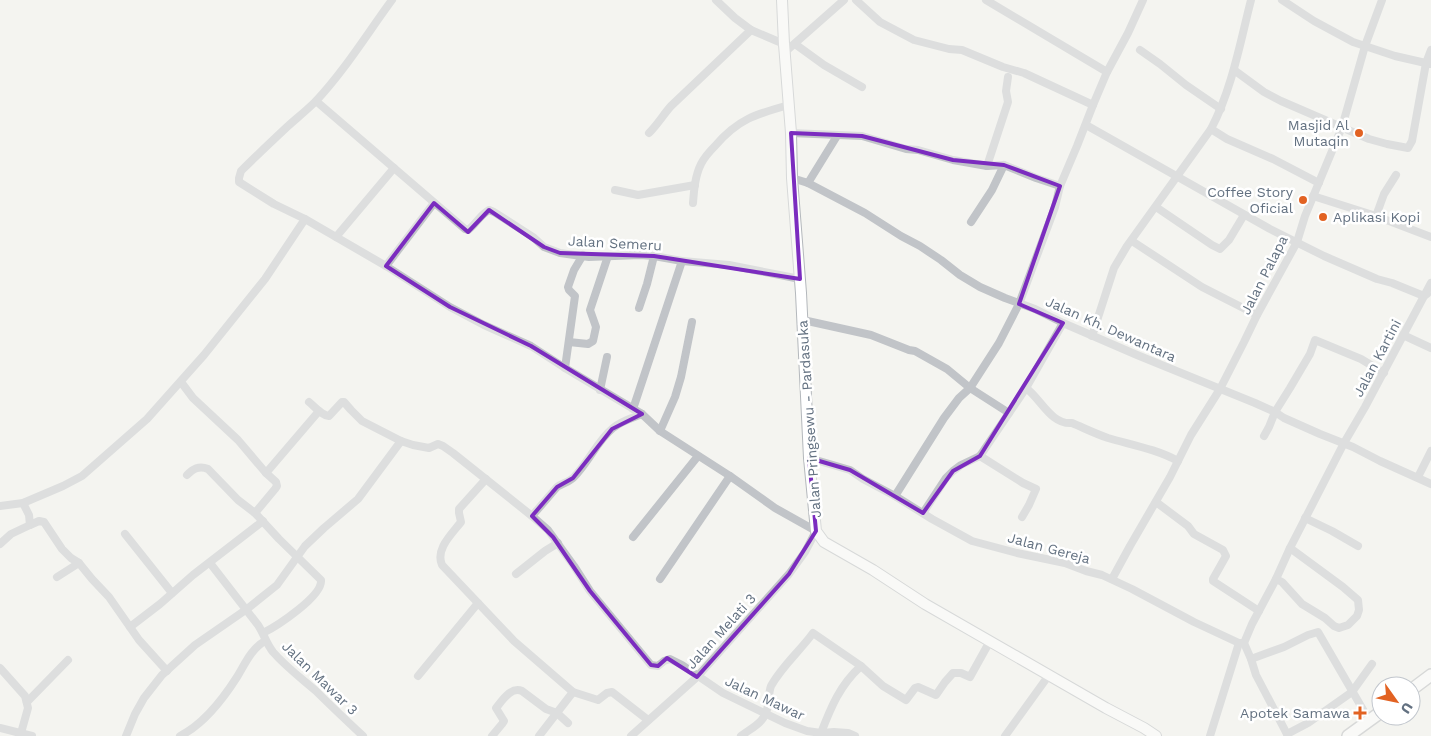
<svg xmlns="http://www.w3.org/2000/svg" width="1431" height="736" font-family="'Work Sans',sans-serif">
	<rect width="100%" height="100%" fill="#f4f4f0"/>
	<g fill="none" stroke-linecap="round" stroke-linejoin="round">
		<defs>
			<polyline id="major" points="782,0 784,44 791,133 792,178 801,293 809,458 816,531 824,542 873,570 925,604 1106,708 1144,728 1156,736"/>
			<g id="highway">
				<polyline points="1411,690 1431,675"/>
				<polyline points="1348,736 1381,712"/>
			</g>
		</defs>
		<use href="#major" stroke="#b4b8bc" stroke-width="12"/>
		<use href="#highway" stroke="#b4b7ba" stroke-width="14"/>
		<g stroke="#c1c4c8" stroke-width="8">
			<path d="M392,0c-25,34 -47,70 -76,101 -9,9 -19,17 -28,25 -16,15 -32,30 -47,45l-2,7v4l35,22 31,15 81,47 64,41 34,18 47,21 34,22 77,46 18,17 70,45 45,32 41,23 -11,21 -16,22 -92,103 -66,59"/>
			<polyline points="716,0 735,18 751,30 784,44"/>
			<polyline points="856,0 880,22 914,40 949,49 962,50 1003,67 1024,73 1093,105"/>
			<polyline points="986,0 1107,72"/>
			<polyline points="1282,0 1314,21 1353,42 1395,56 1430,64"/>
			<polyline points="795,44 824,65 862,87"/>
			<polyline points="1140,50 1160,64 1186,85 1221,109"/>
			<polyline points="785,52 844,0"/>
			<polyline points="1234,70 1264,92 1281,101 1369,139 1387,144 1408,148 1412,141 1426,63 1431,50"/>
			<path d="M316,101l149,128 3,1c8,-6 12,-15 21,-20l5,2 39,25 11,10 16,6 29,4 51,-2 14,1 28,5 47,4 71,14"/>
			<polyline points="1086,125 1270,229 1324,256 1377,279 1392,283 1424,296 1427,294"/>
			<polyline points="1211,129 1227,139 1273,159 1319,183"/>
			<path d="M649,133c9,-9 14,-18 22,-27l80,-76"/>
			<polyline points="791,133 862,136 906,149 918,150 953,160 987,166 1004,165 1036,178 1060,186"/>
			<polyline points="987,166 1008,102 1006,91 1008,77"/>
			<polyline points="792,178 808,183 865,213 901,236 920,246 941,260 960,275 980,287 1005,298 1035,309 1063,323 1137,355 1255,403 1275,412 1284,418 1320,434 1353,447 1380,461 1431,484"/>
			<polyline points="808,183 837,136"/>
			<polyline points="615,190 638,195 695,185"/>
			<polyline points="1313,196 1376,216 1431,237"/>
			<path d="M693,203c1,-13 2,-27 8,-39 3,-6 9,-13 14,-18 23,-27 41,-32 74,-41"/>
			<polyline points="1156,207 1212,245 1220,249 1229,240 1244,215"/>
			<polyline points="1376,216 1384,194 1396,175"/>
			<polyline points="971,222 992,190 1004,165"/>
			<polyline points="336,237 394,168"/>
			<polyline points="1132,241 1202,287 1257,315"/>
			<polyline points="386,266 434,203"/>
			<polyline points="639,308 647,284 654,256"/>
			<polyline points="803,320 871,335 909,350 915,351 947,369 970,388 1009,413"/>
			<polyline points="1403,335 1431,348"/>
			<path d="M1092,336l22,-68 13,-22 84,-117c21,-40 29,-86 40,-129"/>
			<polyline points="569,342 588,344 593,341 596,327 590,310 608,256"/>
			<polyline points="565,368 575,296 569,290 568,287 574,270 583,255"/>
			<polyline points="181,382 193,398 238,440 266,473 276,482 277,486 275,489 255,513"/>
			<path d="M1026,388c15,11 25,37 46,35 12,5 24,11 36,15 24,7 48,11 70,23"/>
			<polyline points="600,390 607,357"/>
			<path d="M309,402c6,5 12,13 20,14l13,-14h2l7,8 11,11 39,20 12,4 16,3 9,-4 5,2 10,7 79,63 16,14 26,36 16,25 61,74 7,1 6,-5 6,-2 12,6 41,28 62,30 22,8 14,2 13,-1 14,1 7,3"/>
			<polyline points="633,409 682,261"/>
			<polyline points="660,431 675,397 681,377 692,322"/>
			<polyline points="1264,436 1269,427 1275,412 1290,388 1310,354 1315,340 1361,359 1384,373"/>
			<polyline points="980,456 1023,483 1036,489 1029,505 1022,517"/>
			<polyline points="809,458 850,470 863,479 895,496 932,519 972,541 1017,553 1065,563 1086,571 1102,575 1132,589 1194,622 1239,643 1244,643"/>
			<polyline points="266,473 319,411"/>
			<path d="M187,475c6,-6 12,-10 21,-6l30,31 17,13 24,26 42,41c2,16 -44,46 -58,53"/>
			<polyline points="1418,477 1431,451"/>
			<path d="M486,479l-27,30v4l2,9c-9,12 -26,27 -19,43l72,76 59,51 25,8 9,-7 5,-1 36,28"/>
			<polyline points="895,496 944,418 959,398 970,388 999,343 1019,304 1055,207 1060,186 1077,146 1093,105 1107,72 1128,33 1143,0"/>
			<polyline points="1156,502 1188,526 1194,534 1223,550 1226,556 1213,579 1213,581 1259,611"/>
			<polyline points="23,503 29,515 30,525 39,521 44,522 62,549 71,558 79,563 92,579 109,597 139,640 167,671"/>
			<polyline points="0,506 23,503 63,486 82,476 147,419 204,355 265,279 305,219"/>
			<polyline points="923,513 946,478 953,471 961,465 980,456 1026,388 1063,323"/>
			<path d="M532,516l25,-29c5,-4 13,-5 17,-10 15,-15 23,-36 39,-49 8,-7 19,-10 29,-14"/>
			<polyline points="1305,518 1332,531 1358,546"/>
			<polyline points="125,534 172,593"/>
			<polyline points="633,537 698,456"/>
			<polyline points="0,544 11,534 30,525"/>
			<path d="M210,563l48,62c6,9 8,18 15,27 13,15 28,26 43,39 15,15 31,30 47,45"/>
			<polyline points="516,574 545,551 558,543"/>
			<polyline points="57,577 79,563"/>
			<polyline points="660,579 730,476"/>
			<polyline points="1112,579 1130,546 1170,477 1191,435 1220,389 1244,342 1257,315 1297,242 1305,216 1342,127 1365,46 1382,0"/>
			<polyline points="1276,579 1282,582 1302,604 1325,618 1334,626 1339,628 1348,625 1357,616 1359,610 1358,600 1343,587 1290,548"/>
			<polyline points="130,627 160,604 193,575 263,521"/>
			<polyline points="1244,643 1252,624 1276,579 1290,548 1344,443 1365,407 1431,283"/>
			<polyline points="1244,643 1251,659 1256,675 1288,736"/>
			<polyline points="1251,659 1284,647 1308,635 1318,632 1369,720"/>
			<polyline points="0,668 25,696 28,708 21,733"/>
			<polyline points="418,676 478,603"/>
			<polyline points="27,702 68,660"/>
			<polyline points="0,728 32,736"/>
			<path d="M821,733c10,-26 19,-48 40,-67"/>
			<polyline points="1287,734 1308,723 1352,692 1372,664"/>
			<polyline points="126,736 135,714 144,698 162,675 195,645 247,609 277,585 305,546 324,528 358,499 401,441"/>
			<path d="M180,736c24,-12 43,-37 57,-59 8,-13 14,-28 28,-36"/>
			<path d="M492,736l10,-12 2,-3 -8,-13c6,-7 15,-22 26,-17l24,18 11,4 11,10"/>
			<polyline points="539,736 573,692"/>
			<path d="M741,736c13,-10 24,-13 27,-31 1,-6 1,-14 3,-19 11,-20 29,-35 42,-53l48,33 22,20 23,14 9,-12 3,-1 18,8 9,-13 8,-9h8l9,4 20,-36"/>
			<polyline points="1005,736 1049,675"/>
			<polyline points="1210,736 1239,643"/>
		</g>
		<use href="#major" stroke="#fff" stroke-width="10"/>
		<use href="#highway" stroke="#fff" stroke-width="11"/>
	</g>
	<path d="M0 0H1431V736H0ZM791,133l71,3 91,24 51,5 56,21 -41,118 44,19 -83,133 -27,15 -30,42 -73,-43 -41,-12 7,73 -27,43 -92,103 -30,-19 -9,8 -7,-1 -61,-74 -37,-54 -21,-21 25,-29 16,-9 39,-49 30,-15 -111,-68 -81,-39 -64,-41 48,-63 34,29 21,-22 55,37 16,6 94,3 146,23z" fill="#f4f4f0" fill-opacity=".55" fill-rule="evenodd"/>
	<path fill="none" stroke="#7b2cbf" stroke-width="4" stroke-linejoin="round" d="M791,133l71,3 91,24 51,5 56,21 -41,118 44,19 -83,133 -27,15 -30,42 -73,-43 -41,-12 7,73 -27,43 -92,103 -30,-19 -9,8 -7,-1 -61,-74 -37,-54 -21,-21 25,-29 16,-9 39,-49 30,-15 -111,-68 -81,-39 -64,-41 48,-63 34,29 21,-22 55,37 16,6 94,3 146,23z"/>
	<g fill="#e26222" stroke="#fff" stroke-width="2">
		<circle cx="1359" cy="133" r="5"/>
		<circle cx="1303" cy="200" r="5"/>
		<circle cx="1323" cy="217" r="5"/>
		<path d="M1357.5 705.5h5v5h5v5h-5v5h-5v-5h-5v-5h5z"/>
	</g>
	<g text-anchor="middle" stroke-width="5" stroke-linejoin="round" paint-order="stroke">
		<g font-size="14" fill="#637181" stroke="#fff" text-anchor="end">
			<text x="1349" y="130">Masjid Al<tspan x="1349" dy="16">Mutaqin</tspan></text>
			<text x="1293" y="197">Coffee Story<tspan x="1293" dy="16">Oficial</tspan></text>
			<text x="1333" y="222" text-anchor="start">Aplikasi Kopi</text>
			<text x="1350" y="718">Apotek Samawa</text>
		</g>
		<g font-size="14" fill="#637181" stroke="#fff">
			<text transform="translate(615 243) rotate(3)" y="5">Jalan Semeru</text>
			<text transform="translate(1264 275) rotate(-63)" y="5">Jalan Palapa</text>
			<text transform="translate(1111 329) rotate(24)" y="5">Jalan Kh. Dewantara</text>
			<text transform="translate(1377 358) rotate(-62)" y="5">Jalan Kartini</text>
			<text transform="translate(809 419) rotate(-94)" y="5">Jalan Pringsewu - Pardasuka</text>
			<text transform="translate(1049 548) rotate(15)" y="5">Jalan Gereja</text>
			<text transform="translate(721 631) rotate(-48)" y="5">Jalan Melati 3</text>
			<text transform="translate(320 678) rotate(44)" y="5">Jalan Mawar 3</text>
			<text transform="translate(765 698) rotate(25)" y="5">Jalan Mawar</text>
		</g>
	</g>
	<g transform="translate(1396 701) rotate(123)"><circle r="24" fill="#ffffff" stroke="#c1c6cd"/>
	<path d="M0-4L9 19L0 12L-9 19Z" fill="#e26222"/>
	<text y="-8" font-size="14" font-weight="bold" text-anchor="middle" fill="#637181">U</text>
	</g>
</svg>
